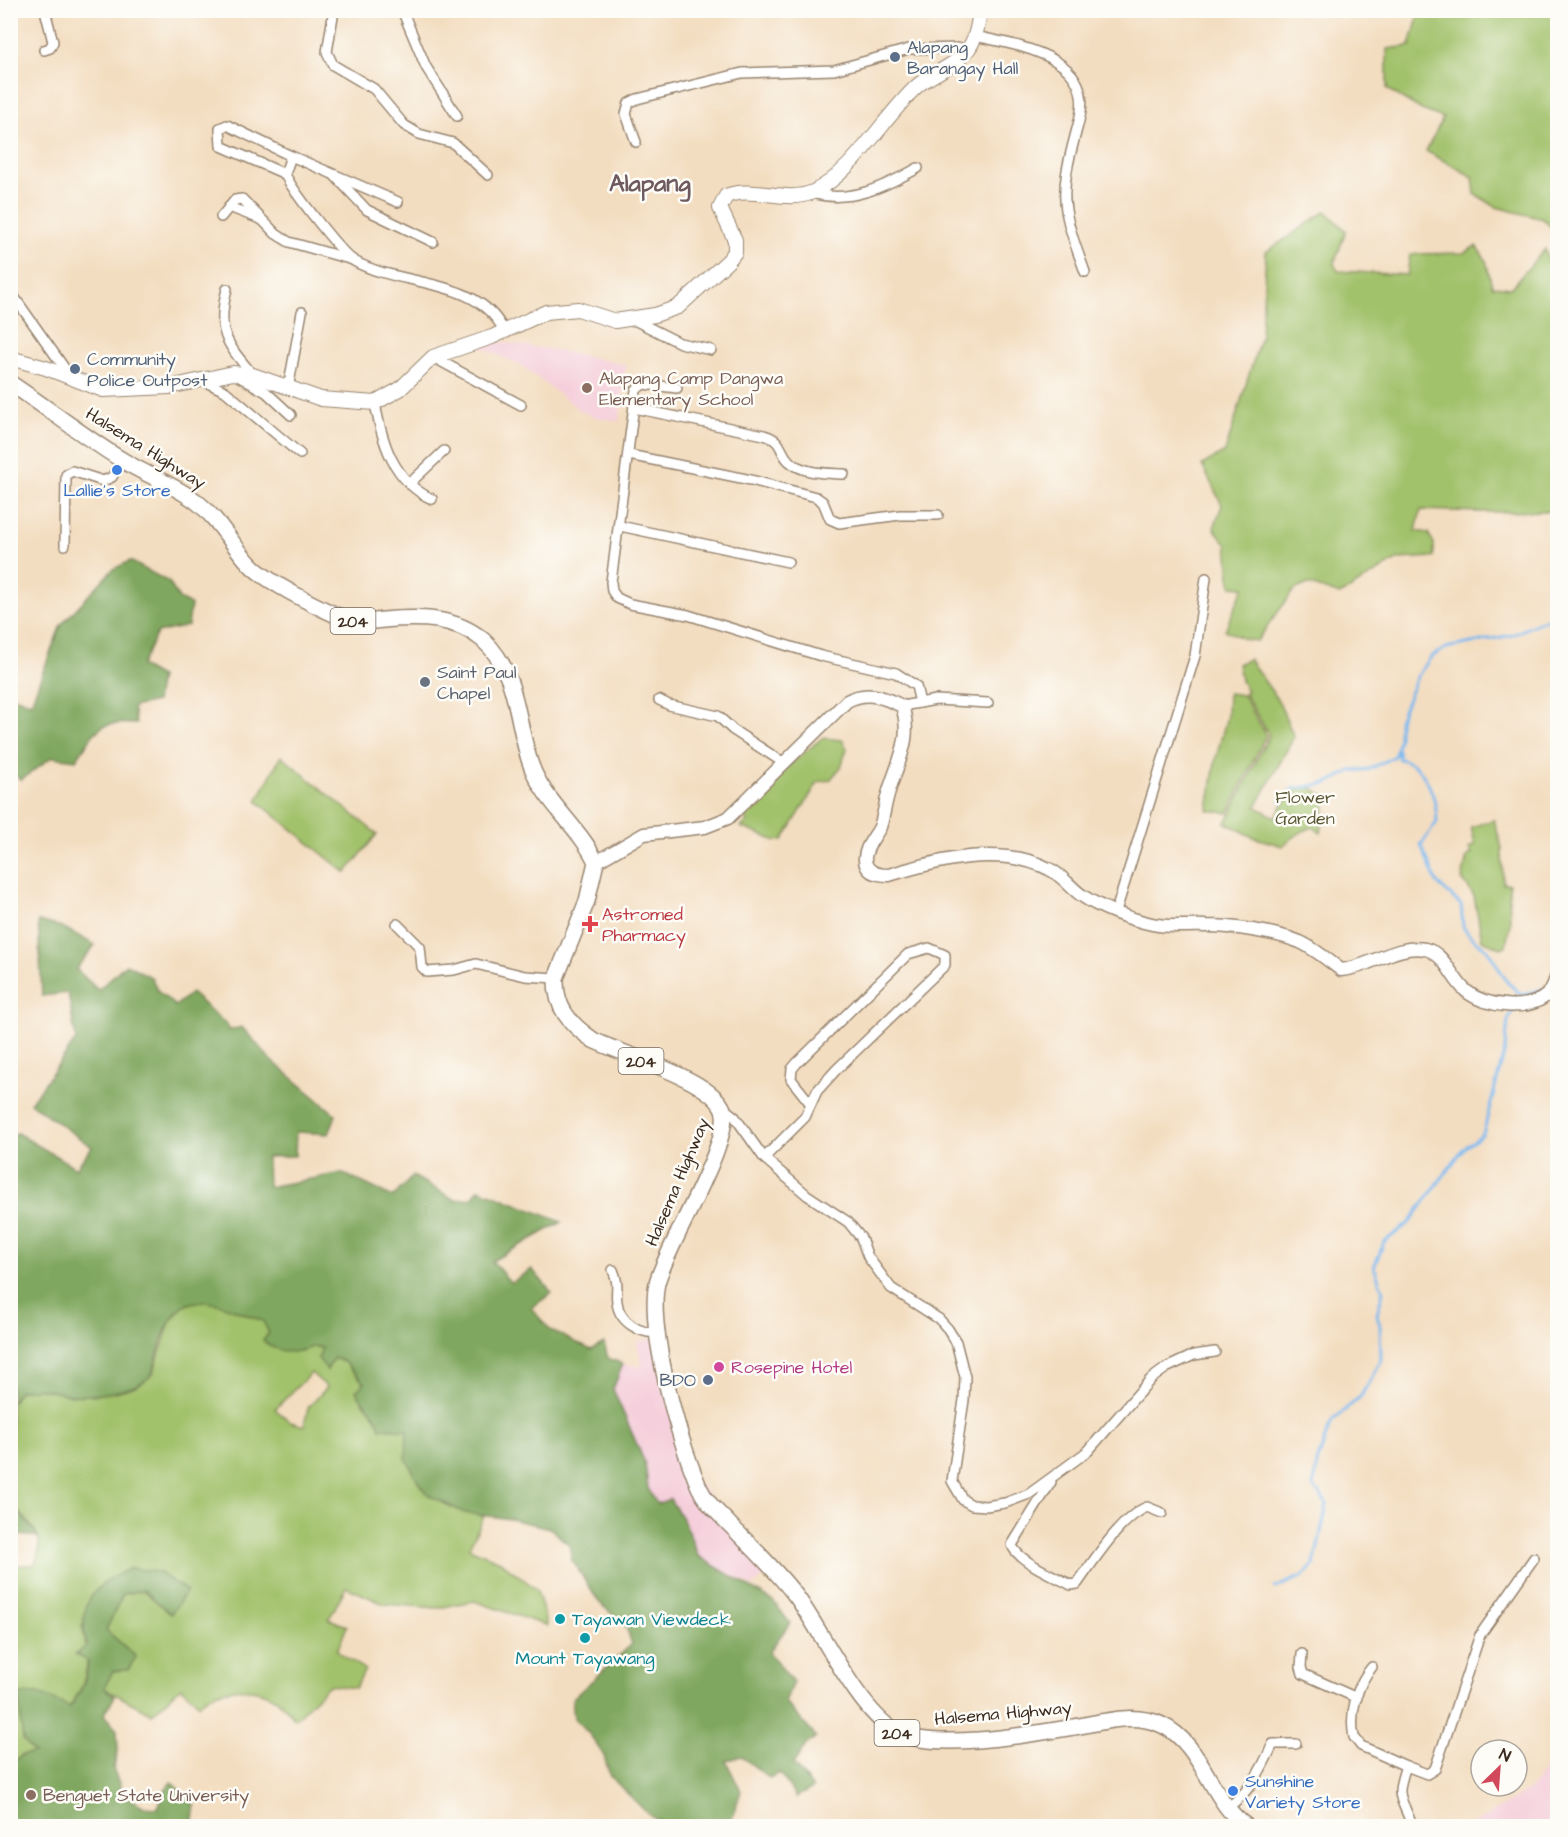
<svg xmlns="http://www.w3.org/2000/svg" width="1568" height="1837" font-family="'Architects Daughter',sans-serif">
	<rect width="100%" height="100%" fill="#fdfcf7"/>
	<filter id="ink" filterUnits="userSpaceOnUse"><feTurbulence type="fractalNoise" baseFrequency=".0167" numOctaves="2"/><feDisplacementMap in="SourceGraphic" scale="12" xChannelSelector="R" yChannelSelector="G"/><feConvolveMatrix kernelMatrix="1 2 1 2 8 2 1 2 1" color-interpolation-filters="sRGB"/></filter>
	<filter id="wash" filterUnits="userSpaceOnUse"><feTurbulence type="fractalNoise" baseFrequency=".008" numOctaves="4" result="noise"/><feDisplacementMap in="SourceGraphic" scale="24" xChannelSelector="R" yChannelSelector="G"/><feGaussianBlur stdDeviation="1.35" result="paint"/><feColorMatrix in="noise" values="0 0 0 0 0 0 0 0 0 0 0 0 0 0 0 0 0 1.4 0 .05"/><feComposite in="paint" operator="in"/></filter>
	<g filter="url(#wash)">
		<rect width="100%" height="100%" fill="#f3ddc0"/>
		<g fill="#f5cfdb">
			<polygon points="486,340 561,351 626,365 619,421 595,417 581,411 522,366 479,346"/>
			<polygon points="654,1338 682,1462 770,1572 752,1586 698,1556 686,1525 670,1499 657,1504 648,1488 645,1463 613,1389 623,1364 642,1367 637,1342"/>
			<polygon points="1557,1762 1557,1826 1471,1826 1530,1789 1549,1765"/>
		</g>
		<g fill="#a1c16a" stroke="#6e7644" stroke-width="1.5" fill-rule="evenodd">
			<polygon points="1420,10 1436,17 1446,11 1557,11 1557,233 1543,219 1496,207 1475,194 1473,177 1426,151 1443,118 1422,110 1387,89 1387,49 1410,46"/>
			<polygon points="1326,211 1346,231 1334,264 1338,271 1407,275 1410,254 1463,253 1476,246 1486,260 1492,286 1511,288 1545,249 1557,299 1557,511 1480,512 1421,510 1416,531 1428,533 1434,544 1434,557 1398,559 1340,595 1308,584 1294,590 1257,641 1244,639 1225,630 1244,587 1231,586 1227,545 1214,528 1222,505 1202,465 1225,452 1261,336 1266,252"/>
			<polygon points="1249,659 1278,700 1294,737 1256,807 1275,817 1293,789 1309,786 1327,797 1321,833 1313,827 1301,832 1282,846 1253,837 1226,823 1269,735 1244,693 1247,691 1241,681 1238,664"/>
			<polygon points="1228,693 1243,695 1266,735 1228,813 1208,810 1215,762 1227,716"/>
			<polygon points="822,738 842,740 847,748 841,767 830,780 818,782 783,840 776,841 741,827 748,821 741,813 769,782"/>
			<polygon points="281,756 377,834 346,873 257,801"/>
			<polygon points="1494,820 1502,848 1503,884 1509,884 1510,923 1506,946 1501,948 1482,940 1474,896 1462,879 1467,856 1472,854 1469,848 1475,845 1471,827"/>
			<path d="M206,1299l57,22 6,12 -6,8 59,7 5,22 7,-12 10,4 21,22 -3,18 15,12 3,13 27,3c0,54 26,78 77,86l-15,32 31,13 37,29 10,36 -73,-25 -36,7 -54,-4 -38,-17 -17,32 18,7 -10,25 28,19 -10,18 -26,-3 -34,34c-6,-7 -13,-17 -20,-21 -23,-13 -58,-13 -76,6l-18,-17 -29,27 -48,-26 9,-17 23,-14 -30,-27 17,-36 20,-4 28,24 -41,-46 -48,58c8,32 8,55 -13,81l-30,-13 -21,1 5,45 12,14 -13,1 -11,9v-199h23c15,-30 -5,-41 -23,-62v-100l8,-12 22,-4 24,7h35l41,-11 12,-9 17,-52 15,-18zM311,1373l16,14 -19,21 -4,18 -13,-4 -16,-13z"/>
		</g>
		<g fill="#80a75e" stroke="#5e683e" stroke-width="1.5">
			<path d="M130,561l39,21 10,17 12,6 -3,21 -31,7 -16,33 19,11 -4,25 -23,5 3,17c-41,-3 -38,5 -60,36l-24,-3 -31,23 -10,-8v-76l20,7 30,-78 52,-56z"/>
			<path d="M38,921l24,6 33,18 -19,24 22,21 28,-26 25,13 7,14 17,15 16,-13c13,10 22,22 36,31l2,6 13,-3 27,31 67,57 -7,19 -33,-2 -1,24 -28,1 1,30 74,-14 51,24 20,-21 42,24 17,-2 7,-9 83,33 -70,39 19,22 21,-14 20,24 -21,15 19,22 41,20 13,-7 4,15 15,6 -10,25 32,74 3,25 9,16 13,-5 16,26 12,31 75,45 17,22 -21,29 24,30 -8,20 31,35 -10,8 -13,19 20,24 -17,9 -16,-24 -11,5 -28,-22 -15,5 15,30 -10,31 2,4h-65l-18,-10 -40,-40 -6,-20 -13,-20 -17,-18 -2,-19 60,-55 -6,-17 -28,-26 -17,-27 -9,-13 -3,-16 -19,-17 -40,-9 -45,-6 -35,-17 -10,-11 -14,-27 1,-28 -27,-2c-4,-17 -16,-22 -24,-37l9,-8 -21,-21 -10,-4 -7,12 -9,-12 4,-10 -8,-2c-20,9 -33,8 -51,-5l6,-8 -6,-12c-54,-21 -85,-41 -105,32 -3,12 -4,24 -17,30 -17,10 -58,15 -77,11 -22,-5 -21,-7 -45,-3l-8,12v-266l6,-4 59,35 16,-21 -62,-44 46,-63 -8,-47 -26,3z"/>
			<polygon points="10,1503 11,1503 39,1537 11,1534"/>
			<path d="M131,1568l27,4 29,19 -16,23 -28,-24 -20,4 -17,36 30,27 -8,13 -15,1 -9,17 11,8 -11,19 13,15 1,22 -5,16 10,26 21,13 14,1 6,-17 7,-9 24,23 -3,21h-181v-62l11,-9 12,-2 -11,-13 -5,-46h21l31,13c11,-15 17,-27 18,-46l-13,-7 12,-8c-11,-42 6,-61 44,-78z"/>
		</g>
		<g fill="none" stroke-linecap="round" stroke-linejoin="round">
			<g stroke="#7db9ef" stroke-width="3">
				<path d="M1398,750l1,9c26,4 38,39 38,63l-16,23 16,38 24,22 2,22 8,10 17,13 19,32 15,13 -3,6"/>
				<polyline points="1281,801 1293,789 1328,783 1351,771 1370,769 1395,756 1399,738 1399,720 1417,677 1431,657 1446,648 1512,635 1558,614"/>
				<polyline points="1522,995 1544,989"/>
				<polyline points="1275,1588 1303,1576 1314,1565 1327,1504 1314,1487 1317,1463 1328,1430 1332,1421 1361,1396 1381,1361 1380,1326 1377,1314 1383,1291 1374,1267 1384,1242 1409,1223 1463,1149 1483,1134 1505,1049 1508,1020 1514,1009"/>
			</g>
		</g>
	</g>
	<g filter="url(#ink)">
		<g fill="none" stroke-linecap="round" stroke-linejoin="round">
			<defs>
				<g id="minor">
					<polyline points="334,10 327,52 333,65 374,89 404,125 419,134 453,143 488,175"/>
					<polyline points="402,10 426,67 457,116"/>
					<path d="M975,36c46,10 122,21 104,85 -7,28 -18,60 -13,89 3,21 12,42 19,62"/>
					<polyline points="44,50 50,48 53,42 45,10"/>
					<polyline points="636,142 626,114 629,103 637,99 742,73 834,70 909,49 969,48"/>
					<polyline points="285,174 221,146 220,128 227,125 291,156"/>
					<polyline points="335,176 367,210 433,242"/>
					<path d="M811,193c39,11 73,-6 107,-25"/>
					<path d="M398,202l-107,-46 -6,18c6,15 56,79 69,87 48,27 123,15 150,70"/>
					<polyline points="229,207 260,219"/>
					<polyline points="221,217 235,200 242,199 276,234 289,242 353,260"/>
					<path d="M227,289c-11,43 -1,54 26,86"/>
					<polyline points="10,291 70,376"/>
					<polyline points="632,319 680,343 711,350"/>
					<polyline points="433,357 521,405"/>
					<polyline points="238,376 266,392 291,415"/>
					<polyline points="203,381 225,391 300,454"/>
					<polyline points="677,388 643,384 636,390 611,582 612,591 617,598 630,604 688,615 821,656 896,673 916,686 920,703"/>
					<polyline points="288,389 302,312"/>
					<path d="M375,403c7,39 18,78 57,96"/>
					<path d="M634,408l130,27c20,6 14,15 25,26 14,13 38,12 55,13"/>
					<polyline points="629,455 751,480 816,497 823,502 830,519 839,523 900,515 938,515"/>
					<polyline points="409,484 444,451"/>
					<polyline points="620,526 788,562"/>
					<polyline points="65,545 66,475 72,471 103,481 112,477 122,460"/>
					<polyline points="659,700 669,705 718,716 733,730 784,763"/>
					<polyline points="902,706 936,700 988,703"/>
					<polyline points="1116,911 1195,656 1206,578"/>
					<polyline points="397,924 420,947 422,967 427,972 454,970 476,964 525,976 556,978"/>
					<polyline points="721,1106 735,1117 764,1158 807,1195 848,1222 861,1238 868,1257 891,1288 939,1319 948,1329 956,1342 965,1377 964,1400 952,1481 963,1500 972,1505 986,1506 1005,1503 1029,1494 1088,1451 1151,1379 1166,1368 1194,1355 1215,1352"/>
					<polyline points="764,1158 805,1117 817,1091 836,1070 945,965 945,955 929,948 908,954 797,1063 792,1069 791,1079 810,1103"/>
					<path d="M613,1270c7,17 2,19 4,32 2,20 24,33 42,30"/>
					<path d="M1051,1482l-39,63c5,16 45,32 59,40l6,-1c16,-22 44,-67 70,-77l15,6"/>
					<polyline points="1302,1654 1301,1667 1303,1674 1357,1698"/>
					<path d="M1372,1667c-15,17 -23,47 -18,70l7,9 45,20c-12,34 -4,30 6,60"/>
					<polyline points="1406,1766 1427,1774 1435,1769 1480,1635 1534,1558"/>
					<path d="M1227,1808c24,-17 34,-38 46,-64h23"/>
				</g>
				<path id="tertiary" d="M596,862l48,-28 61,-7 23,-9 119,-117c20,-11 36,-4 55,5 11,32 -4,55 -13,85 -4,12 -5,24 -9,36 -5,10 -16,21 -15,33 1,13 14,15 24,15 49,-15 111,-31 160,-6 13,6 21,18 32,26 19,13 48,24 71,29 18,4 36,1 54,2 27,0 69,6 94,16 15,7 28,18 41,28 28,-2 54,-26 84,-21 20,4 26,29 41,42 19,16 63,21 82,3 5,-5 7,-14 10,-21"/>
				<path id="secondary" d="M10,358l36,10 57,22 67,-3 63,-14 20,2 68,24 54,4 25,-14 33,-32 59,-20 54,-25 32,-3 37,12 40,-6 23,-8 50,-46 7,-9v-12l-15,-32 6,-12c27,-11 59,8 87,-4 39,-18 71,-75 103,-105 14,-13 36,-19 49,-34 11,-12 13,-27 15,-43"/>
				<path id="trunk" d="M10,383c38,25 74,54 112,77 24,15 53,25 75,42 22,17 34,42 53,62 16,18 75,47 98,56 11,4 24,1 36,0 34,-3 71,-4 99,20 36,32 33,84 48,125 13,37 49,62 65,97l-9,39 -31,77c-1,30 14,46 37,62 31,15 114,38 129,67 15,28 -56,139 -65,176 -10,47 23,159 42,204 7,16 21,27 32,39 23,23 46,45 65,70 27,37 60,110 97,134 34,23 140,4 181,-3 29,-5 60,-15 88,-2 41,19 48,76 84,101"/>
			</defs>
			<use href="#minor" stroke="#97846f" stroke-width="12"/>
			<use href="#tertiary" stroke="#97846f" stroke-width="15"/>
			<use href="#secondary" stroke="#97846f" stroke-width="16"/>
			<use href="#trunk" stroke="#97846f" stroke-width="18"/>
			<use href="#minor" stroke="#fff" stroke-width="9"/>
			<use href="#tertiary" stroke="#fff" stroke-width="12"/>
			<use href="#secondary" stroke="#fff" stroke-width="14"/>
			<use href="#trunk" stroke="#fff" stroke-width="15"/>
		</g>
	</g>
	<g fill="#5c6f8a" stroke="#fdfcf7" stroke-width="2">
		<circle cx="895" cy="57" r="6"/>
		<circle cx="75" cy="369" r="6"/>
		<circle cx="708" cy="1380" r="6"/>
	</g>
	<g fill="#8d6e63" stroke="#fdfcf7" stroke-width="2">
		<circle cx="587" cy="388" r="6"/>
		<circle cx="31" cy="1795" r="6"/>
	</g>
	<g fill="#3f7fe0" stroke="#fdfcf7" stroke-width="2">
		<circle cx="117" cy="470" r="6"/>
		<circle cx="1233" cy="1791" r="6"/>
	</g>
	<circle fill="#6b7280" stroke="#fdfcf7" stroke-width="2" cx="425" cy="682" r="6"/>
	<path fill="#e0444e" stroke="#fdfcf7" stroke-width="2" d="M587 915h6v6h6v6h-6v6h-6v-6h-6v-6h6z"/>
	<circle fill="#d1479c" stroke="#fdfcf7" stroke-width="2" cx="719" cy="1367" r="6"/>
	<g fill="#0f9aa8" stroke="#fdfcf7" stroke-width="2">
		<circle cx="560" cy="1619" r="6"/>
		<circle cx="585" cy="1638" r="6"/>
	</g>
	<g text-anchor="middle" stroke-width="5" stroke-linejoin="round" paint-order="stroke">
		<g fill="#fdfcf7" stroke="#75695f" stroke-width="1.5">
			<rect x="330.5" y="608" width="45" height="26" rx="4.5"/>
			<rect x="618.5" y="1048" width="45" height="26" rx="4.5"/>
			<rect x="874.5" y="1720" width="45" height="26" rx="4.5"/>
		</g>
		<g font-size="16" font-weight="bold" fill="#3b2a1e">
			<text x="353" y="627">204</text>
			<text x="641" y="1067">204</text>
			<text x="897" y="1739">204</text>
		</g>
		<g font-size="18" fill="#4e5e75" stroke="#fdfcf7" text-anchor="start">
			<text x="907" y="53">Alapang<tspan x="907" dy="21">Barangay Hall</tspan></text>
			<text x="87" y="365">Community<tspan x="87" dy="21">Police Outpost</tspan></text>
			<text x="696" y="1386" text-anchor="end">BDO</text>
		</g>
		<g font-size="18" fill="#785e54" stroke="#fdfcf7" text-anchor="start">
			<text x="599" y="384">Alapang Camp Dangwa<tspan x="599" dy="21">Elementary School</tspan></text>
			<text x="43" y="1801">Benguet State University</text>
		</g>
		<g font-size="18" fill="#3b2a1e" stroke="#fdfcf7">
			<text transform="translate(146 448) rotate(32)" y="6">Halsema Highway</text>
			<text transform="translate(677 1182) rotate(-67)" y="6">Halsema Highway</text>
			<text transform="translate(1003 1713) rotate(-5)" y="6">Halsema Highway</text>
		</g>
		<g font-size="18" fill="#366cbe" stroke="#fdfcf7">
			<text x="117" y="496">Lallie's Store</text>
			<text x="1245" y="1787" text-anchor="start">Sunshine<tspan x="1245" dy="21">Variety Store</tspan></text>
		</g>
		<g font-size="18" fill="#5b616d" stroke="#fdfcf7" text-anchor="start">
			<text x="437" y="678">Saint Paul<tspan x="437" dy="21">Chapel</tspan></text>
		</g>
		<g font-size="18" fill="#5a5735" stroke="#fdfcf7">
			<text x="1305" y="803">Flower<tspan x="1305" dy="21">Garden</tspan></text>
		</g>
		<g font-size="18" fill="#be3a42" stroke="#fdfcf7" text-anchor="start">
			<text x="602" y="920">Astromed<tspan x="602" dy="21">Pharmacy</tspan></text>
		</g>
		<g font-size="18" fill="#b23c85" stroke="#fdfcf7" text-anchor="start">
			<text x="731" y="1373">Rosepine Hotel</text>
		</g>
		<g font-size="18" fill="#0d838f" stroke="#fdfcf7" text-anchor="start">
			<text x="572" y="1625">Tayawan Viewdeck</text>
			<text x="585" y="1664" text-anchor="middle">Mount Tayawang</text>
		</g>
		<g font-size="24" font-weight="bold" fill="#6e5a5f" stroke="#fdfcf7">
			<text x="650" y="191">Alapang</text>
		</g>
	</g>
	<rect width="1568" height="1837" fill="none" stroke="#fdfcf7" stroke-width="36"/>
	<g transform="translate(1499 1768) rotate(25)"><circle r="28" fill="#fdfcf7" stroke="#afa8a0" stroke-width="1.5"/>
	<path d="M0-4.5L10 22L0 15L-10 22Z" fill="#d1495b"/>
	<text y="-9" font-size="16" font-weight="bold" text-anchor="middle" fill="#3b2a1e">N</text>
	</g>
</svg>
